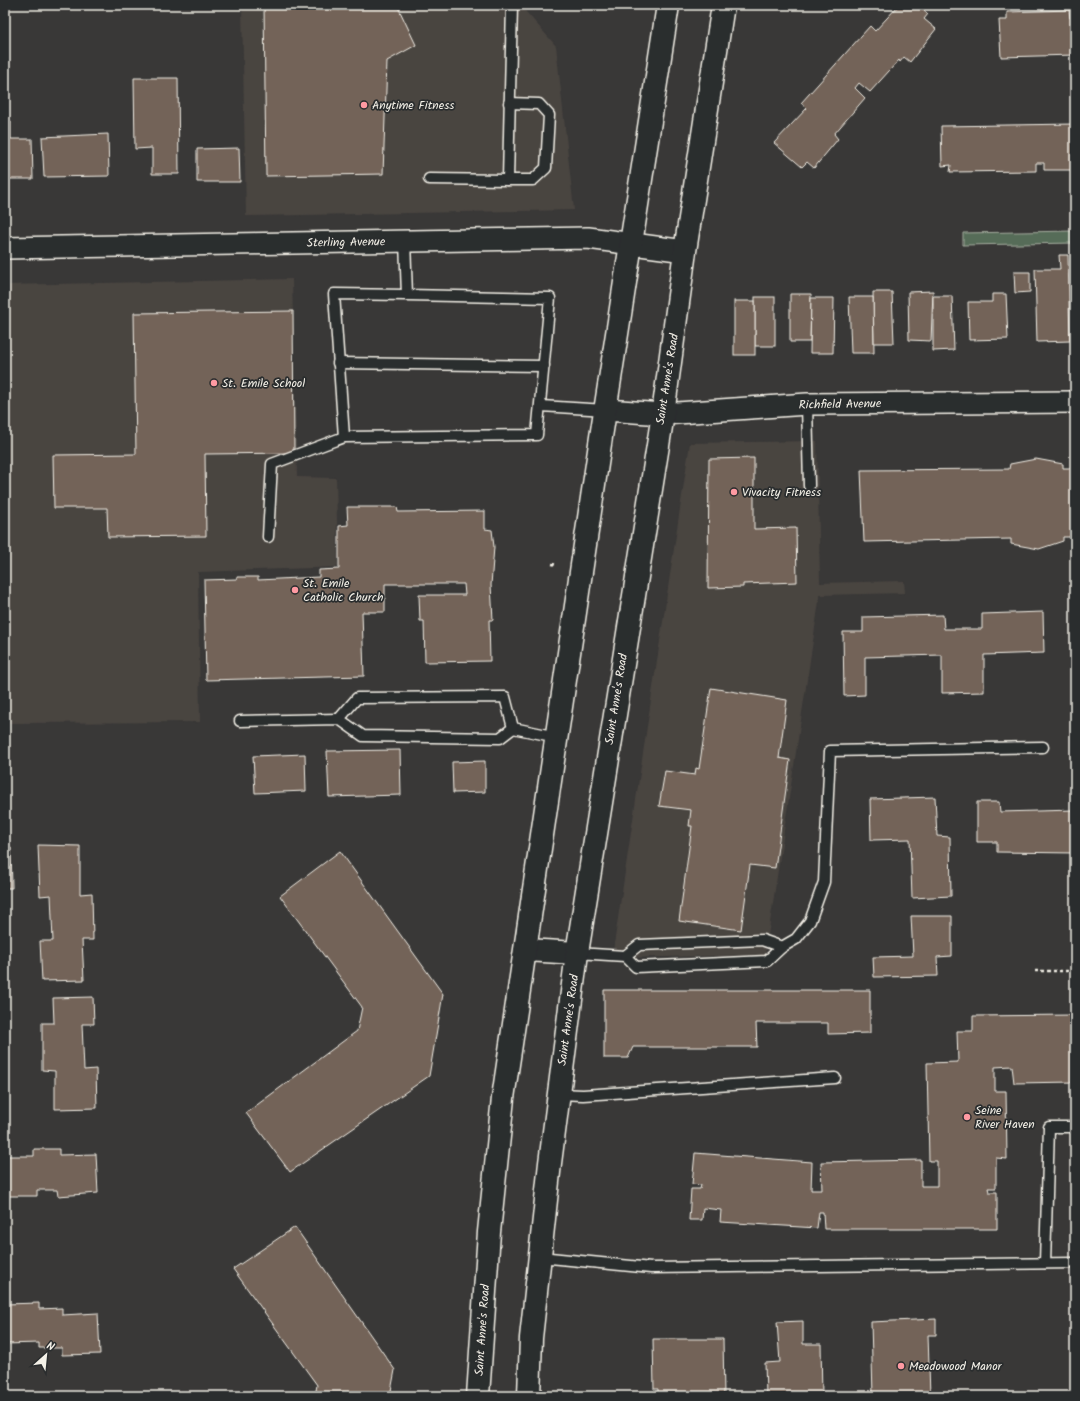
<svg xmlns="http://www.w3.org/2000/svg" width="1080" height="1401" font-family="Kalam,sans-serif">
	<rect width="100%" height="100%" fill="#393837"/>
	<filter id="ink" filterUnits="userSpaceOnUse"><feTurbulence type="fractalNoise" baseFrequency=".025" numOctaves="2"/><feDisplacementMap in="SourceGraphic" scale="8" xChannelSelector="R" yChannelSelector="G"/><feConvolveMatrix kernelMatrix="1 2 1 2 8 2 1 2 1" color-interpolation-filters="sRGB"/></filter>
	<g filter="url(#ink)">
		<g fill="#4a4541">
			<polygon points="242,5 520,5 556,46 574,210 246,216"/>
			<polygon points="292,279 297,477 336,478 338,567 198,572 200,722 5,723 5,285"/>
			<polygon points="817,441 820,583 904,581 905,593 820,595 765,955 612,958 690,443"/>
		</g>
		<polygon fill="#576c58" stroke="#a6aea0" points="1075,231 1075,243 963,245 963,233"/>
		<g fill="#736359" stroke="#f4f1e8">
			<polygon points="264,5 397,5 416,45 387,61 383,174 266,176"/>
			<polygon points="899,5 918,5 928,14 924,19 936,29 910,62 904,57 900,62 899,60 870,92 859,83 855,88 865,98 834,134 838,139 814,168 807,162 802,167 774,143 807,108 801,103 870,26 875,31"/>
			<polygon points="1069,10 1070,18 1075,18 1075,62 1074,55 1001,57 999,20 1007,20 1007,12"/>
			<polygon points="134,78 178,78 179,174 152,174 152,148 135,149"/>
			<polygon points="5,121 11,121 11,139 32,139 33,179 5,179"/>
			<polygon points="1075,124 1075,170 1044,170 1044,163 1036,163 1036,171 950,172 951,165 942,166 941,126"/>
			<polygon points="108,134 109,176 44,177 42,137"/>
			<polygon points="239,148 240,182 197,182 197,149"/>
			<polygon points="1059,255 1068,255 1070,341 1037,342 1035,269 1060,269"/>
			<polygon points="1014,272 1030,272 1030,292 1015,293"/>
			<polygon points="933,291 931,341 909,340 908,292"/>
			<polygon points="873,292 892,292 894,343 874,343"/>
			<polygon points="790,294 811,294 810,342 790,342"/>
			<polygon points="992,294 1006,294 1008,339 969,340 968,302 992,302"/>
			<polygon points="933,296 952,296 954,350 933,351"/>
			<rect x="755" y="297" width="20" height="49"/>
			<polygon points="849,297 873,297 874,353 851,353"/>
			<polygon points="811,298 834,298 833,353 810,353"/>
			<rect x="734" y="301" width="21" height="54"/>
			<polygon points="293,311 294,453 205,454 206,536 108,537 107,508 54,508 53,455 136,454 134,313"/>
			<polygon points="754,458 754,529 796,528 797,582 743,584 743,587 708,588 709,459"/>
			<polygon points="1036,459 1063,464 1063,468 1075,468 1075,537 1063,537 1063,541 1039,549 1011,544 1011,539 864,542 861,470 1009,469 1010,464"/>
			<polygon points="347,507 397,507 398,512 485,511 485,529 492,530 494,547 491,585 493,620 489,620 490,661 425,662 424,621 420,621 419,595 465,595 464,584 385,584 385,612 362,612 364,676 206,680 204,580 237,579 237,577 258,577 258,580 319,577 319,570 339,569 339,526 348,525"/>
			<polygon points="1043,612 1044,653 984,655 984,692 942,693 942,655 865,657 865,695 844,696 843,632 863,632 863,617 943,615 944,629 982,629 982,614"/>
			<polygon points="711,688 787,700 779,758 790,760 775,868 750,865 741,930 679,921 692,826 689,826 691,810 659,806 665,771 695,775 696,768 699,769"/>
			<polygon points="400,750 401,795 329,797 327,751"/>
			<polygon points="305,754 306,791 255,793 253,756"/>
			<polygon points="485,761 485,792 453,793 452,762"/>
			<polygon points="935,797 937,836 950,837 951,896 912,898 910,839 871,840 870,799"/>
			<polygon points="977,802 999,802 1000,812 1075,810 1075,853 997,852 997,842 977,842"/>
			<polygon points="38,845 80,846 80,894 92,893 93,940 82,940 84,980 42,981 40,941 53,941 51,895 40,896"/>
			<polygon points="5,847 11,847 12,888 5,888"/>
			<polygon points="340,851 443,994 429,1076 290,1172 246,1113 357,1031 362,1007 280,896"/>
			<polygon points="911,916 952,916 952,956 937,957 938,976 874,977 873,957 913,956"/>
			<polygon points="604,990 870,990 870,1033 828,1034 828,1023 756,1023 757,1047 633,1047 628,1058 604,1058"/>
			<polygon points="93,997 94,1024 82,1024 84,1070 96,1069 97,1108 55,1109 55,1071 42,1070 42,1023 54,1023 53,998"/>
			<polygon points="1075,1015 1075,1082 1014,1083 1012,1066 995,1067 995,1091 1006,1091 1007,1159 996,1158 996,1188 988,1188 989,1192 997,1192 997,1229 824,1229 823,1212 819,1212 817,1228 720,1222 721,1210 703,1208 702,1220 689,1220 691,1189 700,1189 701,1185 692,1184 695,1153 812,1162 811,1190 822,1190 821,1162 921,1160 921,1186 937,1186 937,1161 929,1161 927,1063 958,1062 957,1031 973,1031 973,1016"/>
			<polygon points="34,1149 59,1149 59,1155 96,1154 98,1193 58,1196 57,1190 37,1190 37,1196 5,1196 5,1156 34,1156"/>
			<polygon points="295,1227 395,1370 390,1396 315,1396 317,1385 233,1269"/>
			<polygon points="39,1303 39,1309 62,1308 62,1315 98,1313 100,1354 62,1355 62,1348 39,1348 39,1343 5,1344 5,1304"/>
			<polygon points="936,1319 936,1335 928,1335 930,1396 873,1396 871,1322"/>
			<polygon points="803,1321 803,1344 821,1344 822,1396 759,1396 766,1395 765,1363 780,1362 777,1322"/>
			<polygon points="653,1339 723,1339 724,1396 658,1396 658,1389 654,1389"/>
		</g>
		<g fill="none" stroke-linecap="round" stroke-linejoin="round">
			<defs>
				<g id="service">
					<polyline points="429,179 508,180 512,5"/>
					<polyline points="508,180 533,180 546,168 549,115 539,104 509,103"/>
					<polyline points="405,241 407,295 334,294 344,437 537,435 550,298 407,295"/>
					<polyline points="338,363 544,366"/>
					<polyline points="807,404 809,486"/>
					<polyline points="541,406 606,410"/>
					<polyline points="268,537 272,464 344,437"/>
					<polyline points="339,719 357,698 505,697 513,728 557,737"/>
					<polyline points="240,721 339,719 363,736 500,738 513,728"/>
					<polyline points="577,953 625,956 636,967 767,961 782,947 796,939 810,921 824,882 830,751 1043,747"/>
					<polyline points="625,956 639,945 762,940 782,947"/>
					<polyline points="558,1094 583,1095 835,1078"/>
					<polyline points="540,1257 651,1268 1075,1263"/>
					<polyline points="1045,1263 1049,1127 1075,1127"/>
				</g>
				<g id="minor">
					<polyline points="5,248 588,238 685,251"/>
					<polyline points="606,410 663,414 807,404 1075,402"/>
				</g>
				<g id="secondary">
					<polyline points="526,950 577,953"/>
					<polyline points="478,1396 489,1232 503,1098 601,437 668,5"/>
					<polyline points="529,1396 531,1338 550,1163 577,953 663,414 685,251 723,5"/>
				</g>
			</defs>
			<use href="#service" stroke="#f4f1e8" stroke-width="13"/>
			<use href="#minor" stroke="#f4f1e8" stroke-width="24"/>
			<use href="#secondary" stroke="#f4f1e8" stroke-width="25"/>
			<g stroke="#f4f1e8" stroke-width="2.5" stroke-dasharray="3 3" stroke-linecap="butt">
				<polyline points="552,564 557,565"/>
				<polyline points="1035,971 1075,971"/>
			</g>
			<use href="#service" stroke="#2a2d2e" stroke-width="10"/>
			<use href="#minor" stroke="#2a2d2e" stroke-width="21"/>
			<use href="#secondary" stroke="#2a2d2e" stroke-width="22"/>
		</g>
	</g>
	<g fill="#ff9aa2" stroke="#2a2d2e" stroke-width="1.5">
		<circle cx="364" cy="105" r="4"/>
		<circle cx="214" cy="383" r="4"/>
		<circle cx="734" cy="492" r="4"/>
		<circle cx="295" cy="590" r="4"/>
		<circle cx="967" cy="1117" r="4"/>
		<circle cx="901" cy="1366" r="4"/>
	</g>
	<g text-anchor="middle" stroke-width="3.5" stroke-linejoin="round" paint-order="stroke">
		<g font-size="12" fill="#f4f1e8" stroke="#2a2d2e" text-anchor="start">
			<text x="372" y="109">Anytime Fitness</text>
			<text x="222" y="387">St. Emile School</text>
			<text x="742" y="496">Vivacity Fitness</text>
			<text x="303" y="587">St. Emile<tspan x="303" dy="14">Catholic Church</tspan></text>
			<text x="975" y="1114">Seine<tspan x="975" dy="14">River Haven</tspan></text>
			<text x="909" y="1370">Meadowood Manor</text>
		</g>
		<g font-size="12" fill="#f4f1e8" stroke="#2a2d2e">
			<text transform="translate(346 242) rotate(-1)" y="4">Sterling Avenue</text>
			<text transform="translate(667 379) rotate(-81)" y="4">Saint Anne's Road</text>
			<text transform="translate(840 404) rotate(-1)" y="4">Richfield Avenue</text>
			<text transform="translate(616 699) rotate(-81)" y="4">Saint Anne's Road</text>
			<text transform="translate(568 1020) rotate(-82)" y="4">Saint Anne's Road</text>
			<text transform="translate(482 1330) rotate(-86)" y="4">Saint Anne's Road</text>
		</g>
	</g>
	<rect width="1080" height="1401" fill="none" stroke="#2a2d2e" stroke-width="20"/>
	<rect x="10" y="10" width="1060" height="1381" fill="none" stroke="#f4f1e8" stroke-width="1.5" filter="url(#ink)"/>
	<g transform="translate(46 1355) rotate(27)" stroke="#2a2d2e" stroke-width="3" paint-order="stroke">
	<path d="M0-3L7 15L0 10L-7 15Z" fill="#f4f1e8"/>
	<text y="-6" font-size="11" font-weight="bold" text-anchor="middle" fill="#f4f1e8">N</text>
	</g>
</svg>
